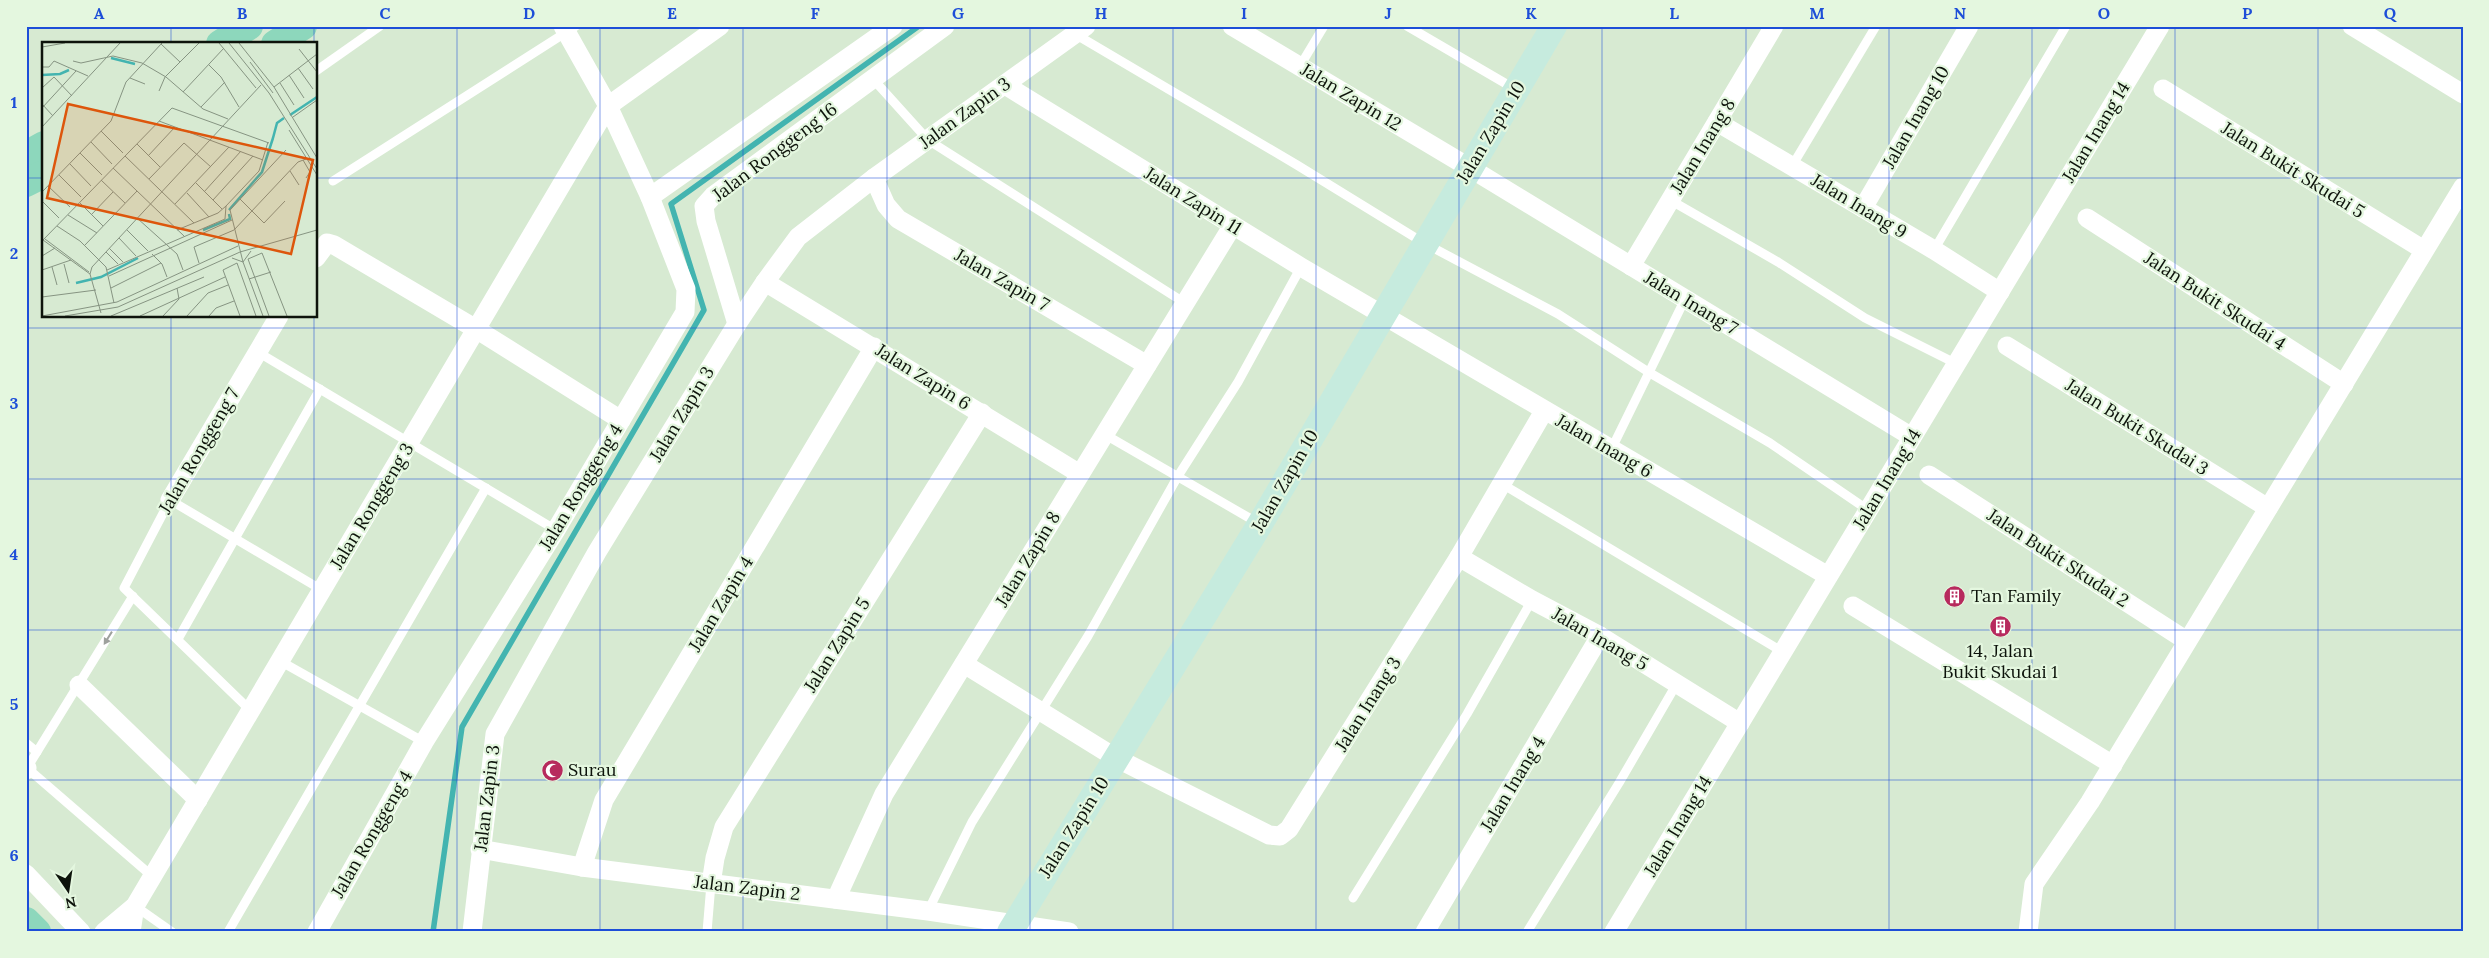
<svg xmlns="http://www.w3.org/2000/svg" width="2489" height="958" font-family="Lora,serif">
	<rect width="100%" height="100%" fill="#d7ead2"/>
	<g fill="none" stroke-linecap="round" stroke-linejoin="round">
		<polyline stroke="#43b4b0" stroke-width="5.5" points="433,932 462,727 704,310 671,204 919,26"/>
		<g stroke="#fff" stroke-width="9">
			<polyline points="1407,26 1515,89"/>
			<polyline points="1075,34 1297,165 1424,243 1558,314 1650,373 1770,443 1868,510"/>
			<polyline points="1300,66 1324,26"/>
			<polyline points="316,71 380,26"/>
			<polyline points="873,79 928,140 1185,303"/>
			<polyline points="1792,166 1876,26"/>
			<polyline points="333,181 576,26"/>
			<polyline points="1670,200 1778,262 1865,318 1957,364"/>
			<polyline points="1934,250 2066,26"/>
			<polyline points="256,351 556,530"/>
			<polyline points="1104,434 1258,523"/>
			<polyline points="1611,450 1685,299"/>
			<polyline points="1502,484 1783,652"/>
			<polyline points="133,596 27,768 153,877"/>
			<polyline points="178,639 320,389"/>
			<polyline points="280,661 424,742"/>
			<polyline points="251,711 124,588 170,500 322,590"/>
			<polyline points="26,743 37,752"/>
			<polyline points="1353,898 1467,714 1532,600"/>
			<polyline points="135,906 172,932"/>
			<polyline points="928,911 972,822 1088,636 1178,476 1238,382 1301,267"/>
			<polyline points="228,932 486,488"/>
			<polyline points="707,932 711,884"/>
			<polyline points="1527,932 1619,783 1676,685"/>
		</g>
		<g stroke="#fff" stroke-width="19">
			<polyline points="1232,26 1470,168 1912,437"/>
			<polyline points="2352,26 2463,94"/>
			<polyline points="1005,85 1301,267 1828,576"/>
			<polyline points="2163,89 2424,250"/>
			<polyline points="1717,122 1934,250 2000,292"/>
			<polyline points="874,178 886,205 898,219 1147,365"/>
			<polyline points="650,197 893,26"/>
			<polyline points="1863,208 1969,26"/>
			<polyline points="2087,218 2344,384"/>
			<polyline points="316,258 327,243 334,245 476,329 621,420"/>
			<polyline points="1631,266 1774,26"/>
			<polyline points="765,282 1080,474"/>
			<polyline points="737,324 706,221 704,206 713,196 945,26"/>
			<polyline points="2007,346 2268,508"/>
			<polyline points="1929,475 2187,641"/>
			<polyline points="170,500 279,316"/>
			<polyline points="1459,557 1532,600 1600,636 1740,723"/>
			<polyline points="1853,606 2113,765"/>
			<polyline points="964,664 1116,758 1269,835 1280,836 1289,829 1459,557 1544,411"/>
			<polyline points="79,685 198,800"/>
			<polyline points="26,770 27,768"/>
			<polyline points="480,849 582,867 928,911 1069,932"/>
			<polyline points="582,867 604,800 874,347"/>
			<polyline points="26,874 81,932"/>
			<polyline points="711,884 715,858 724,827 982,413"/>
			<polyline points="836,899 884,794 1233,225"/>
			<polyline points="104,932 135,906 608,106 720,26"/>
			<polyline points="131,932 135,906"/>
			<polyline points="317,932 424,742 556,530 685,312 686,289 650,197 608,106 563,26"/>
			<polyline points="472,932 495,734 597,552 737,324 765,282 798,237 874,178 1086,26"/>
			<polyline points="1425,932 1600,636"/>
			<polyline points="1614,932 2160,26"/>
			<polyline points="2028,932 2034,884 2090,802 2463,187"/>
		</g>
		<polyline stroke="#c6ebde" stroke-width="26" points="1010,932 1260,524 1554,26"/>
		<g stroke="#8dd7bc" stroke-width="28">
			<polyline points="220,44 249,26"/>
			<polyline points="275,44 303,26"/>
			<polyline points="26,155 44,145"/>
			<polyline points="26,183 44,174"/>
			<polyline points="26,921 37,932"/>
		</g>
	</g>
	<defs><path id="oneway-solid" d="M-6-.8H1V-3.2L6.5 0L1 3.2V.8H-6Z" transform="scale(1.25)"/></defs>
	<use fill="#9ea19d" href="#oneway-solid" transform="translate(108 638) rotate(122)"/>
	<path fill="none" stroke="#1d4ed8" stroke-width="1" stroke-opacity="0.55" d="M171,26v18M314,26v18M457,26v906M600,26v906M743,26v906M887,26v906M1030,26v906M1173,26v906M1316,26v906M1459,26v906M1602,26v906M1746,26v906M1889,26v906M2032,26v906M2175,26v906M2318,26v906M26,178h18M316,178h2147M171,316v616M314,316v616M26,328h2437M26,479h2437M26,630h2437M26,780h2437"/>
	<defs>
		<symbol id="building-disc" viewBox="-11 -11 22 22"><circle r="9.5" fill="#b72a5d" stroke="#e4f7df"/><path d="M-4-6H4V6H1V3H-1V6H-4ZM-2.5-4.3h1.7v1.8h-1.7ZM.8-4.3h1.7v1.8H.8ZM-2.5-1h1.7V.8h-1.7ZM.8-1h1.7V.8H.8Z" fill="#fff"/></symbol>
		<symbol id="mosque-disc" viewBox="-11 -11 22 22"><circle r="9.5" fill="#b72a5d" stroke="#e4f7df"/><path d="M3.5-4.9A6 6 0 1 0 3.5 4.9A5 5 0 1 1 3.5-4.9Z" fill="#fff"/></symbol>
	</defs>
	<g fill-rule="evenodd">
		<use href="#building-disc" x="1942" y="584" width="25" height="25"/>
		<use href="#building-disc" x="1988" y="614" width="25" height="25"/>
		<use href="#mosque-disc" x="540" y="758" width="25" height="25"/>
	</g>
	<g text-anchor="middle" stroke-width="4.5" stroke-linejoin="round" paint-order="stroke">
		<g font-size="18" fill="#0d130b" stroke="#e4f7df">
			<text transform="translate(1351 97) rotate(31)" y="6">Jalan Zapin 12</text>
			<text transform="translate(965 113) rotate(-36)" y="6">Jalan Zapin 3</text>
			<text transform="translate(1916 117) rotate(-60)" y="6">Jalan Inang 10</text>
			<text transform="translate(1491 132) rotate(-59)" y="6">Jalan Zapin 10</text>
			<text transform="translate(2096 132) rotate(-59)" y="6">Jalan Inang 14</text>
			<text transform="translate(1703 146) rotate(-59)" y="6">Jalan Inang 8</text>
			<text transform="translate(775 152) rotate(-37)" y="6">Jalan Ronggeng 16</text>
			<text transform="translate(2293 170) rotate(32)" y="6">Jalan Bukit Skudai 5</text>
			<text transform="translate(1193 201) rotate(32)" y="6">Jalan Zapin 11</text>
			<text transform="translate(1859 206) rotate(31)" y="6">Jalan Inang 9</text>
			<text transform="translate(1002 280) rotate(30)" y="6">Jalan Zapin 7</text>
			<text transform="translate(2215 301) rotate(33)" y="6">Jalan Bukit Skudai 4</text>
			<text transform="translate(1691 303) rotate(31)" y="6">Jalan Inang 7</text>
			<text transform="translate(923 377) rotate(32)" y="6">Jalan Zapin 6</text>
			<text transform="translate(682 414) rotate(-59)" y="6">Jalan Zapin 3</text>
			<text transform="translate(2137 427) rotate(32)" y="6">Jalan Bukit Skudai 3</text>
			<text transform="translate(1604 446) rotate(30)" y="6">Jalan Inang 6</text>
			<text transform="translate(199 451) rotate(-60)" y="6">Jalan Ronggeng 7</text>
			<text transform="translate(1887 479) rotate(-59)" y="6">Jalan Inang 14</text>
			<text transform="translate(1285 481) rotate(-60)" y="6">Jalan Zapin 10</text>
			<text transform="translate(581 487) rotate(-59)" y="6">Jalan Ronggeng 4</text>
			<text transform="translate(372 506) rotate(-59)" y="6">Jalan Ronggeng 3</text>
			<text transform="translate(2058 558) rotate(33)" y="6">Jalan Bukit Skudai 2</text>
			<text transform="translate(1028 559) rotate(-59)" y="6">Jalan Zapin 8</text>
			<text transform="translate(721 604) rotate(-59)" y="6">Jalan Zapin 4</text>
			<text transform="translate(1600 639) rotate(30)" y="6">Jalan Inang 5</text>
			<text transform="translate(837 645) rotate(-58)" y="6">Jalan Zapin 5</text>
			<text transform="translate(1368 704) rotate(-58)" y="6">Jalan Inang 3</text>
			<text transform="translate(1513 784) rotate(-59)" y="6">Jalan Inang 4</text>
			<text transform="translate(487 798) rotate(-83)" y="6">Jalan Zapin 3</text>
			<text transform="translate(1678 826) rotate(-59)" y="6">Jalan Inang 14</text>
			<text transform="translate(1074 827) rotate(-58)" y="6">Jalan Zapin 10</text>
			<text transform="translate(372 834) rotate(-60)" y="6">Jalan Ronggeng 4</text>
			<text transform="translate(747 888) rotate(7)" y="6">Jalan Zapin 2</text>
		</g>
		<g font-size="18" fill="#0d130b" stroke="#e4f7df" text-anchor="start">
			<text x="1971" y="602">Tan Family</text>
			<text x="2000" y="657" text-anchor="middle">14, Jalan<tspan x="2000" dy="21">Bukit Skudai 1</tspan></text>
			<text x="568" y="776">Surau</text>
		</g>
	</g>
	<g transform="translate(42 42)">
		<rect width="275" height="275" fill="#d7ead2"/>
		<path fill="none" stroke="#43b4b0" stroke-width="2.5" d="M69,16l24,6M0,33l18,-1 9,-4M248,73l27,-18M231,96l4,-15 7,-5M187,168l33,-38 11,-34M161,188l27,-11 -1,-5M34,241l25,-6 37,-19"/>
		<path fill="none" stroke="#869482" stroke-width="1" d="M177,1l37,45M187,1l40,50 48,76M197,1l35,44 43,71M119,2l19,18M0,5l23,-4M257,7l18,23M31,19l8,2 32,-7 29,7 24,14 37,32 25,10M208,20l23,31M167,23l12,12 18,30M0,25h7l5,-6 34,15M256,26l15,21M247,33l15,23M88,36l15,6M238,41l14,22M232,45l43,-33M0,46l12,-11 18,19M117,49l6,-14 34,-34M141,50l41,-44M0,62l11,12M159,65l24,-25M0,66l34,-37M251,75l24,-17M117,79l104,39M0,85l78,-84M247,88l28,45M59,89l22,22M49,100l21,22M95,102l23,23M38,111l22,22M83,114l69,67M106,114l27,-29M261,118l7,12 -4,6M28,122l21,22M71,126l71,68M248,129l9,14M17,133l22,22M107,137l35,-36 27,24M59,138l24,23M154,141l26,26M6,144l22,21M0,150l69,-71 15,-39 36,-39M162,150l37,-41M145,151l22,24M198,157l24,24 21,-22M171,158l40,-44M0,159l17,17M38,161l23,23M133,162l54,-57M26,173l29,18M49,173l22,-23M95,176l40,36 6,16M15,184l23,15 26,26 8,36M85,188l21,21M135,188l41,-17 8,-7 33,-35 9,-29M77,196l17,18M3,197l44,33M1,198l129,-132 97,35M1,198l47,34 11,39M43,203l52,-54M67,206l14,14M64,210l12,12M110,212l10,10 5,13M0,214l13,-8M190,216l11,4 8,-11M157,221l-5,-16 40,-17 64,-68 8,-3M22,222l5,19M10,225l5,18M0,228l29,-10M65,228l118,-51 1,-13M48,232l2,-7 169,-182M67,234l123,-56M207,237l22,-7M69,246l50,-25M0,255l54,-7M0,274l75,-14 121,-56M23,274l53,-9 122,-55 77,-22M69,274l93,-39M98,274l85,-39M121,274l16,-17 -2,-11M145,274l21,-23 20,-8M167,274l7,-8 18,-7M198,274l-17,-46 14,-7 19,53M221,274l-20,-54 -13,-52 56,-60M227,274l-21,-57 14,-6 25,63"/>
		<path fill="#dd560c" fill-opacity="0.15" stroke="#dd560c" stroke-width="2.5" d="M26,62l245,56 -22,94 -244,-56z"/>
		<rect width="275" height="275" fill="none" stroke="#0d130b" stroke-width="2.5"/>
	</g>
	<rect width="2489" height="958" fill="none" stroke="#e4f7df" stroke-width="55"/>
	<g transform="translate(68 890) rotate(167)" stroke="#e4f7df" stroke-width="4" paint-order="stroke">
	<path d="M0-4L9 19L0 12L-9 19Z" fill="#0d130b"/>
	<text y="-8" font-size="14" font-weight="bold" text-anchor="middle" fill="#0d130b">N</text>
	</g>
	<rect x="28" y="28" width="2434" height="902" fill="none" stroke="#1d4ed8" stroke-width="2"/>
	<g font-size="16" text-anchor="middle" font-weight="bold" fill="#1d4ed8">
		<text x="99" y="19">A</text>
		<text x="242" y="19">B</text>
		<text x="385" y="19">C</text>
		<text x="529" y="19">D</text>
		<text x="672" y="19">E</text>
		<text x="815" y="19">F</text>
		<text x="958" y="19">G</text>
		<text x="1101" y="19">H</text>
		<text x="1244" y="19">I</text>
		<text x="1388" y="19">J</text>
		<text x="1531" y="19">K</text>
		<text x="1674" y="19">L</text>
		<text x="1817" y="19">M</text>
		<text x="1960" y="19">N</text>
		<text x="2104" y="19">O</text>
		<text x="2247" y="19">P</text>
		<text x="2390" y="19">Q</text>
		<text x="14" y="108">1</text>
		<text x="14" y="259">2</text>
		<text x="14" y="409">3</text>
		<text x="14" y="560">4</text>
		<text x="14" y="710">5</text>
		<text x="14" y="861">6</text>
	</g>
</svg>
